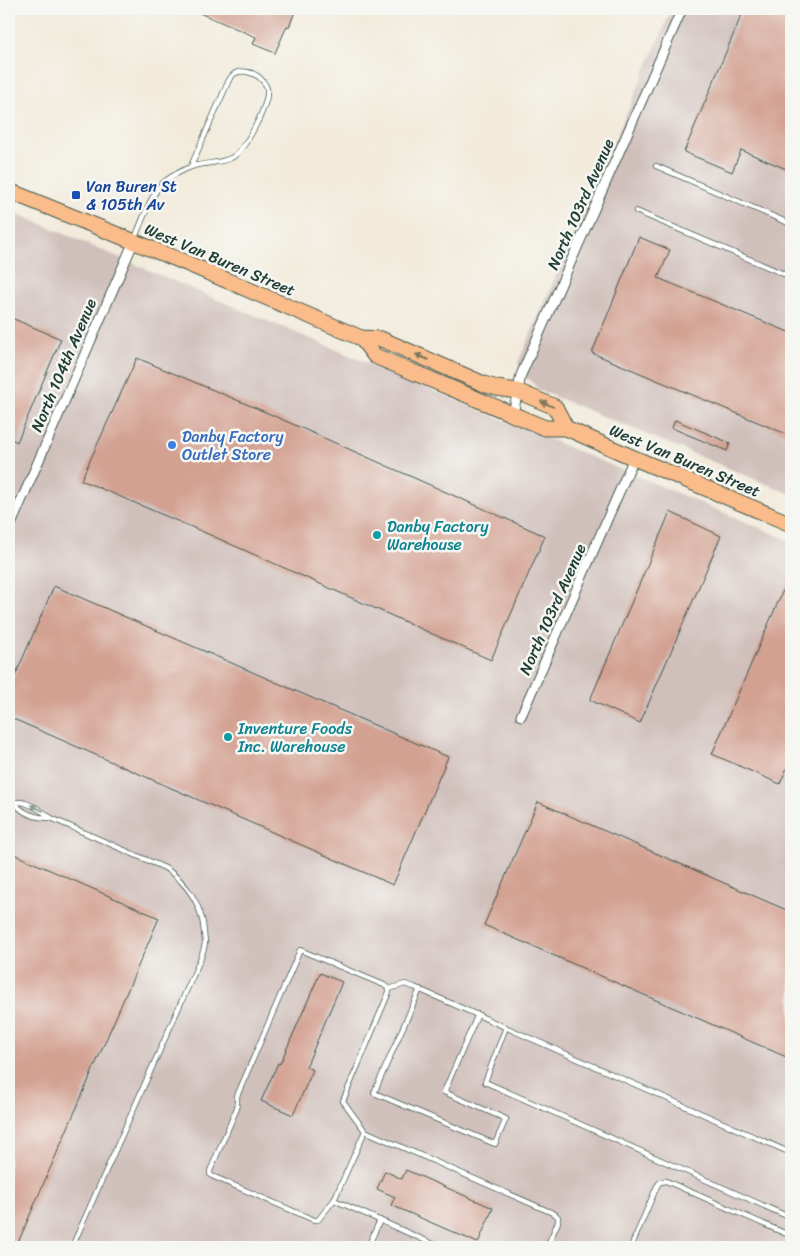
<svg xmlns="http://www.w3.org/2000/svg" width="800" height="1256" font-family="Sriracha,sans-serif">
	<rect width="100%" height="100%" fill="#f6f6f2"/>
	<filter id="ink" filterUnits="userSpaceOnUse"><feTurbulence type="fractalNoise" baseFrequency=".02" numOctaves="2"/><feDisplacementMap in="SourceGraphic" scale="10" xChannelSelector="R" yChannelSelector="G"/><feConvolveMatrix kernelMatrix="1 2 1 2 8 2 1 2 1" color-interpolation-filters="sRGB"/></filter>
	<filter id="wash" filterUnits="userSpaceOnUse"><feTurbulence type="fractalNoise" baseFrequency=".0096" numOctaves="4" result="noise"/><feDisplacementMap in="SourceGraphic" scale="20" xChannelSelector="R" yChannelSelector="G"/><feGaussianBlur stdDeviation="1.12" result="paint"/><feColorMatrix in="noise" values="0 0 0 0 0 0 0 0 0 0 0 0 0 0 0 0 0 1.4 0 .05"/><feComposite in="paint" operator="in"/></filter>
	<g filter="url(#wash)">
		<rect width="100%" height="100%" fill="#f2ebdb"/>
		<g fill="#d0c0bc">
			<polygon points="672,9 791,9 791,494 539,390 523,373 518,363"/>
			<polygon points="9,210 218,300 791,541 791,1247 9,1247"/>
		</g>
		<g id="blocks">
			<g fill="#d3a192">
				<polygon points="190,9 296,9 289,27 287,26 275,53 253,44 256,37"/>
				<polygon points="744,9 791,9 791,171 741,150 732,172 684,152"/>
				<polygon points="639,237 670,250 658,278 791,333 791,436 592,353"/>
				<polygon points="9,317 61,339 17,442 9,438"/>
				<polygon points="137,358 263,411 545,536 491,660 208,534 81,480"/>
				<polygon points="675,420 730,443 727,451 672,428"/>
				<polygon points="670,512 721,536 640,723 590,700"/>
				<polygon points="791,572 791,759 780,784 712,754"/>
				<polygon points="54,586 448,757 393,885 9,717 9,690"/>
				<polygon points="538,802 791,912 791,1059 484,925"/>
				<polygon points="9,852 159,918 16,1247 9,1247"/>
				<polygon points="320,973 342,982 306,1067 313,1070 293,1115 261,1101 278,1063 280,1064"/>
				<polygon points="406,1170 493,1208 478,1243 391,1205 395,1197 377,1189 385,1171 402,1179"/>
			</g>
		</g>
	</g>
	<g filter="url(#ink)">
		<use href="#blocks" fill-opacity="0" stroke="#3f574d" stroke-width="1"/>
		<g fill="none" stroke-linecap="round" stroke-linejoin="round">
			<defs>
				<g id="lane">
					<polyline points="656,166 791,224"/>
					<polyline points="636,211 791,277"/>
					<path d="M134,240c7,-15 17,-48 30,-58 6,-5 22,-14 30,-16 10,-3 28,-3 37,-8 14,-7 38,-53 36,-69 0,-4 -5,-9 -8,-12 -7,-5 -18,-8 -25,-3 -2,2 -4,4 -5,6l-38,86"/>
					<path d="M9,801c6,2 11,0 16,2 10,3 18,8 26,15 -14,0 -28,-4 -36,-15"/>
					<path d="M51,818l114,50c22,15 37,37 39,64 0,3 1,8 1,11 -1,9 -6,18 -9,26l-124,278"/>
					<polyline points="389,989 405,984 414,987 791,1153"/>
					<polyline points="420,989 374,1093 495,1144 506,1119 444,1092 478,1014"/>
					<polyline points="506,1027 485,1082 789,1217 791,1216"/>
					<polyline points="365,1131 555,1214 558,1217 558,1222 547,1247"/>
					<polyline points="334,1200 318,1220 314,1220 212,1176 210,1174 210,1171 237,1108 237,1096 300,950 384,985 389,989 389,992 343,1101 365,1131 334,1200 440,1247"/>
					<polyline points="368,1247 380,1220"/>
					<polyline points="631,1247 657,1186 660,1182 666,1181 791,1236"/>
				</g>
				<g id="street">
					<polyline points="513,414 521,375 682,9"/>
					<polyline points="9,529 134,241"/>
					<polyline points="521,716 634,458"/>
				</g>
				<g id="primary">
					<polyline points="9,191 184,262 361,338 381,339 484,384 497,388 517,391 555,407 566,428"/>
					<polyline points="361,338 375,356 545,428 566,428 634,458 791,524"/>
				</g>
			</defs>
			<use href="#lane" stroke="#3f574d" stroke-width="6"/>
			<use href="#street" stroke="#3f574d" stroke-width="11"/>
			<use href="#primary" stroke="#3f574d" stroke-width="17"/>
			<use href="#lane" stroke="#fff" stroke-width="4.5"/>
			<use href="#street" stroke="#fff" stroke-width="9"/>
			<use href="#primary" stroke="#f9bc8a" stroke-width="15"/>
		</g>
		<defs><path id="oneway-solid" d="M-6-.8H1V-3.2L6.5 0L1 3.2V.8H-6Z" transform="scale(1.25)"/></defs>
		<g fill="#81765b">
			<use href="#oneway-solid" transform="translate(422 357) rotate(-156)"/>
			<use href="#oneway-solid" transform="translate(547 404) rotate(-156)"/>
		</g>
		<use fill="#8f9e9a" href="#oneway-solid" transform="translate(37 808) rotate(-155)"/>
	</g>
	<rect fill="#1a4fb4" stroke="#f6f6f2" stroke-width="2" x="71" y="190" width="10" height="10" rx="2.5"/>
	<circle fill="#3f7fe0" stroke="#f6f6f2" stroke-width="2" cx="172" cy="445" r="5"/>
	<g fill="#0f9aa8" stroke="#f6f6f2" stroke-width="2">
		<circle cx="377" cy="535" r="5"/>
		<circle cx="228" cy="737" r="5"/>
	</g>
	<g text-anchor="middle" stroke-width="5" stroke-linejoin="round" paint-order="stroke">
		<g font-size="16" fill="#164399" stroke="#f6f6f2" text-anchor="start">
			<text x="86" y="192">Van Buren St<tspan x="86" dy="18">&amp; 105th Av</tspan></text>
		</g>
		<g font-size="16" fill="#1f3d34" stroke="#f6f6f2">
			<text transform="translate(580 204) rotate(-66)" y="6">North 103rd Avenue</text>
			<text transform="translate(220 259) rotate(23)" y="6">West Van Buren Street</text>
			<text transform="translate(63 365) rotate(-67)" y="6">North 104th Avenue</text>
			<text transform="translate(685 460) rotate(23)" y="6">West Van Buren Street</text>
			<text transform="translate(552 609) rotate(-66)" y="6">North 103rd Avenue</text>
		</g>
		<g font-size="16" fill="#366cbe" stroke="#f6f6f2" text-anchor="start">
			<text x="182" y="442">Danby Factory<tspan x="182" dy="18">Outlet Store</tspan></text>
		</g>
		<g font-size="16" fill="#0d838f" stroke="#f6f6f2" text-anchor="start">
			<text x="387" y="532">Danby Factory<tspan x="387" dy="18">Warehouse</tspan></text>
			<text x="238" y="734">Inventure Foods<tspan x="238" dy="18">Inc. Warehouse</tspan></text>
		</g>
	</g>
	<rect width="800" height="1256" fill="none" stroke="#f6f6f2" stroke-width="30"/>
</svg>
